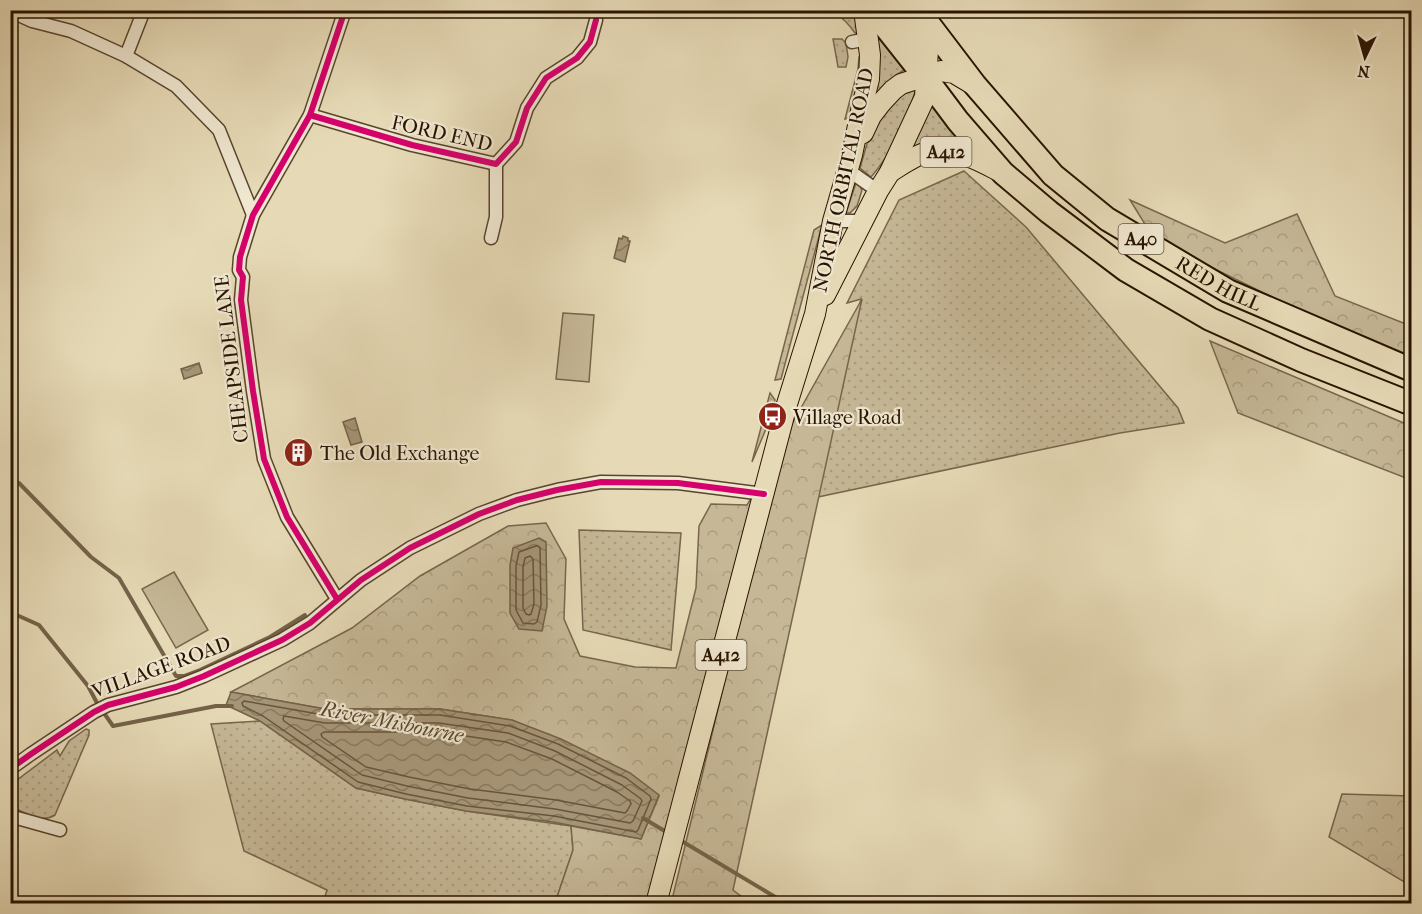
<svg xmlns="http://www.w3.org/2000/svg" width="1422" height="914" font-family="'IM FELL French Canon',serif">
	<defs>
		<pattern id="green-dots" width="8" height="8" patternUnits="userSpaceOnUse" patternTransform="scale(1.5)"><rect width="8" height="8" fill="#c6b897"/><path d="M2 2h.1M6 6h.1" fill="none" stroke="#aa9d80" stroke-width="1.8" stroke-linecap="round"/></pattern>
		<pattern id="forest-crowns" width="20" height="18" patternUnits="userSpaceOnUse" patternTransform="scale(1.5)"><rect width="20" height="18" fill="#c6b897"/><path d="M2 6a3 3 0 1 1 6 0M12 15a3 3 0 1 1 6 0" fill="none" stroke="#aa9d80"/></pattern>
		<pattern id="water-waves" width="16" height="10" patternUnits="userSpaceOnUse" patternTransform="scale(1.5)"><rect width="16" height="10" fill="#a69678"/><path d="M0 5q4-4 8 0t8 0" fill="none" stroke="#877960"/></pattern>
	</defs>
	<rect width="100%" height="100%" fill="#e6dab6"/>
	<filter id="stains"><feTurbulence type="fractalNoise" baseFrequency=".00333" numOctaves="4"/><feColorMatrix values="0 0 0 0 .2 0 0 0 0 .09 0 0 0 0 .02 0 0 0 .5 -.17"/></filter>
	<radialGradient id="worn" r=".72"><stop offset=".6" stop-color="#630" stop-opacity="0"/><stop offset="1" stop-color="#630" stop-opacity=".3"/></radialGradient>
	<g fill="url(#green-dots)" stroke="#78664c" stroke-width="1.5">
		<path d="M809,11h45l4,8v14h-3c-16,-22 -19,-20 -45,-20z"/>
		<path d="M877,29l32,38c-19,11 -26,18 -39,35l9,-46z"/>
		<polygon points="833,39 842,39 846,43 848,57 846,67 838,67"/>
		<polygon points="859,57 863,57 863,69 851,117 845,119 858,69"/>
		<path d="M917,85c-9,32 -24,67 -46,92l-11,-9 8,-28 21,-35z"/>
		<polygon points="934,102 974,152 904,158"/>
		<polygon points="964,171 1026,227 1178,408 1184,423 1120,433 818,497 861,299 847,303 899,200"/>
		<polygon points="857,180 862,190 857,206 850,213 846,213"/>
		<polygon points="822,225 781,379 775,380 814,230"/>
		<polygon points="770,393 775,400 771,417 752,462"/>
		<polygon points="579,530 681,533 671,650 583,630"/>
		<polygon points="260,721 356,788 405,799 466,811 571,826 573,850 555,903 323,903 327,890 244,851 211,724"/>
		<path d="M86,729l3,1v5l-34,80c-14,9 -30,-3 -44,-8v-20l2,-4 44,-33 3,6 9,-15z"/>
	</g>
	<g fill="url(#forest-crowns)" stroke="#78664c" stroke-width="1.5">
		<polygon points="1130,200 1225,243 1297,214 1335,296 1411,326 1411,358 1272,297 1154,239"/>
		<polygon points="862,299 733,890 750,903 671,904 783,440"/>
		<polygon points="1210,341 1411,426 1411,480 1238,413"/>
		<polygon points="761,480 653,903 555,903 573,850 571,826 641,839 659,796 512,720 440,709 325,709 231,692 352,628 420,576 508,526 546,523 566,559 564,619 580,656 635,667 676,668 696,588 699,526 711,504 747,505"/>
		<polygon points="1342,794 1411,796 1411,886 1329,837"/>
	</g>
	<g fill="#c6b897" stroke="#78664c" stroke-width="1.5">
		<polygon points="563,313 594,315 589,382 556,379"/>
		<polygon points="174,572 208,630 176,648 142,589"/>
	</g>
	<g fill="url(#water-waves)" stroke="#746248" stroke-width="1.5">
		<polygon points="623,236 628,238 628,241 630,241 625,262 614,258 619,238 622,239"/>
		<polygon points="199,363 202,373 184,379 181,369"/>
		<polygon points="355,418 362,442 351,445 343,422"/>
		<polygon points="539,538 546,542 547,606 542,631 519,629 510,613 510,565 513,548"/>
		<polygon points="231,692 325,709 440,709 512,720 561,739 630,773 659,795 641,839 553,822 466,811 405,799 356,788 260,721 226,705"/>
	</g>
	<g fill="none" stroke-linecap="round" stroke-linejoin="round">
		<g stroke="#68543c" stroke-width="1.5">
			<polygon points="536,546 538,546 540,548 541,605 537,622 534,624 523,623 516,610 516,566 519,552"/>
			<polygon points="530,556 533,559 534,604 531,614 529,615 526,614 523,608 523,567 525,558"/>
			<polygon points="244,701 324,715 440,715 510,726 558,744 626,778 650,796 651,799 638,830 636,832 554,816 467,806 406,794 358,782 263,716 243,706 242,703"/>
			<polygon points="284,716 325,723 439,723 508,733 555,751 622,785 641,799 642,801 633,821 630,823 555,809 468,798 407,786 362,775 284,721 283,719"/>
			<polygon points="324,732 439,732 506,742 552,759 617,792 630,801 631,804 627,811 625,813 556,800 470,789 409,777 366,767 322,737 321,734"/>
		</g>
		<g stroke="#746248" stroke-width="4">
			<polyline points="10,479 19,483 91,557 119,578 176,676 184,676 200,670 270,637 305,615"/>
			<polyline points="10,612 39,625 88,686 97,703 113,726 216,706 232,706"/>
			<polyline points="643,818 668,833"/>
			<polyline points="680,840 787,904"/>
		</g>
		<defs>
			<g id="street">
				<polyline points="10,11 32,21 71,31 126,56 176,86 219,130 253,215"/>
				<polyline points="852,42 868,39"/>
				<polyline points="126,56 144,10"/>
				<polyline points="310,115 412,145 496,164 516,142 527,108 546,78 577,58 590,42 596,20"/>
				<polyline points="848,170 878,191"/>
				<polyline points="833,221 862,221"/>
				<polyline points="491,238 496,217 496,164"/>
				<polyline points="337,599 287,517 264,459 253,391 241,300 243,277 239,270 240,257 253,215 310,115 345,10"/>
				<polyline points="10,769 31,754 94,712 108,705 176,687 204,676 282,640 310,623 361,580 410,548 479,514 517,500 557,490 601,482 678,483 764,494"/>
				<polyline points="10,816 60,830"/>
			</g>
			<g id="primary">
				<polyline points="863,133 871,116 881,103 893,90 901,84 941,71 954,73 974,85"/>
				<path d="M890,172c10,-6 27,-18 38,-20 27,-5 50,8 73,20"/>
				<polyline points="825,295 878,191 890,172 925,97 928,50 898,10"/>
				<polyline points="656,904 787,404 815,314 833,221 852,155 861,111 869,79 870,55 864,10"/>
			</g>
			<g id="highway">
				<polyline points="872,10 925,77 958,121 1003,173 1049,212 1126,270 1210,319 1301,360 1412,404"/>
				<path id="s1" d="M918,10l57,75 78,90 54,44 121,72 184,79"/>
			</g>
		</defs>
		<use href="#street" stroke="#58452e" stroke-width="15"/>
		<use href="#primary" stroke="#291300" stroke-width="22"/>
		<use href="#highway" stroke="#291300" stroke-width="26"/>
		<use href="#street" stroke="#efe7d0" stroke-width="12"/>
		<use href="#primary" stroke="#e6dab6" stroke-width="20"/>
		<use href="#highway" stroke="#e6dab6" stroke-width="22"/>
		<defs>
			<g id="cycleway">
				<polyline points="310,115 412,145 496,164 516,142 527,108 546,78 577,58 590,42 596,20"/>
				<polyline points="337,599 287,517 264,459 253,391 241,300 243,277 239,270 240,257 253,215 310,115 345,10"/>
				<polyline points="10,769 31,754 94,712 108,705 176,687 204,676 282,640 310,623 361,580 410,548 479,514 517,500 557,490 601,482 678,483 764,494"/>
			</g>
		</defs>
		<use href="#cycleway" stroke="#efe7d0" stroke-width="10"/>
		<use href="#cycleway" stroke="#d6006c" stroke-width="6"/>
	</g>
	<defs>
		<symbol id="bus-disc" viewBox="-11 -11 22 22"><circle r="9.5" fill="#8f2418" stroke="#efe7d0"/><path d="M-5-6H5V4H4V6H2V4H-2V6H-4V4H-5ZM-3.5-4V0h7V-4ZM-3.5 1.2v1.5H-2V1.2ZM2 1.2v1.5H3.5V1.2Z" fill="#fff"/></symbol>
		<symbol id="building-disc" viewBox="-11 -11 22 22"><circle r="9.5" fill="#8f2418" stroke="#efe7d0"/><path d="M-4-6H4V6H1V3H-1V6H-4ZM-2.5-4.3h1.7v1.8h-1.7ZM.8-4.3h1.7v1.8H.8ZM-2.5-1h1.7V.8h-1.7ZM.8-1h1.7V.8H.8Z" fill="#fff"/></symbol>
	</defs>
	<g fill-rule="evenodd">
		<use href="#bus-disc" x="756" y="400" width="33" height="33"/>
		<use href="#building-disc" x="282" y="436" width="33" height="33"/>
	</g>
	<g text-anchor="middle" stroke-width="4.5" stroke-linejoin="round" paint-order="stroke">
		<g fill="#efe7d0" stroke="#64533e" stroke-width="1.5">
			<rect x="920.5" y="137" width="51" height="30" rx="4.5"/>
			<rect x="1118.5" y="224" width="45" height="30" rx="4.5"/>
			<rect x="695.5" y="640" width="51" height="30" rx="4.5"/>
		</g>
		<g font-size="18" font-weight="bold" fill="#291300">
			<text x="946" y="158">A412</text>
			<text x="1141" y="245">A40</text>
			<text x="721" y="661">A412</text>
		</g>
		<g font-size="20" fill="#291300" stroke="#efe7d0">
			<text transform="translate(442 133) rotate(13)" y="7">FORD END</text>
			<text transform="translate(843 180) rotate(-78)" y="7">NORTH ORBITAL ROAD</text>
			<text dy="7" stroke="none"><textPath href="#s1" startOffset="412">RED HILL</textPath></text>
			<text transform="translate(231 359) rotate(-97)" y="7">CHEAPSIDE LANE</text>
			<text transform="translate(161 667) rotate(-20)" y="7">VILLAGE ROAD</text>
		</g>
		<g font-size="20" fill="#291300" stroke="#efe7d0" text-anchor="start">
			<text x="793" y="424">Village Road</text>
			<text x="320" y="460">The Old Exchange</text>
		</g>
		<g font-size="21" font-style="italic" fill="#5b4730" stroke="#efe7d0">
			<text transform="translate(392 722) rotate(11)" y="7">River Misbourne</text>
		</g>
	</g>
	<rect width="1422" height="914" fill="none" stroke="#e6dab6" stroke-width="36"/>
	<rect x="12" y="12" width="1398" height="890" fill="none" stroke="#291300" stroke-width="3"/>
	<rect x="18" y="18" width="1386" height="878" fill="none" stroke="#291300" stroke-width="1.5"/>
	<g transform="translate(1365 57) rotate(185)" stroke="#efe7d0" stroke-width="4.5" paint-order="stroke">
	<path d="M0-4.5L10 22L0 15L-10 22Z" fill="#291300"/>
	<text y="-9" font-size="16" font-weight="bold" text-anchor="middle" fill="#291300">N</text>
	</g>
	<rect width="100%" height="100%" filter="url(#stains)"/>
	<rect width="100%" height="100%" fill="url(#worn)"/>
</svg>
